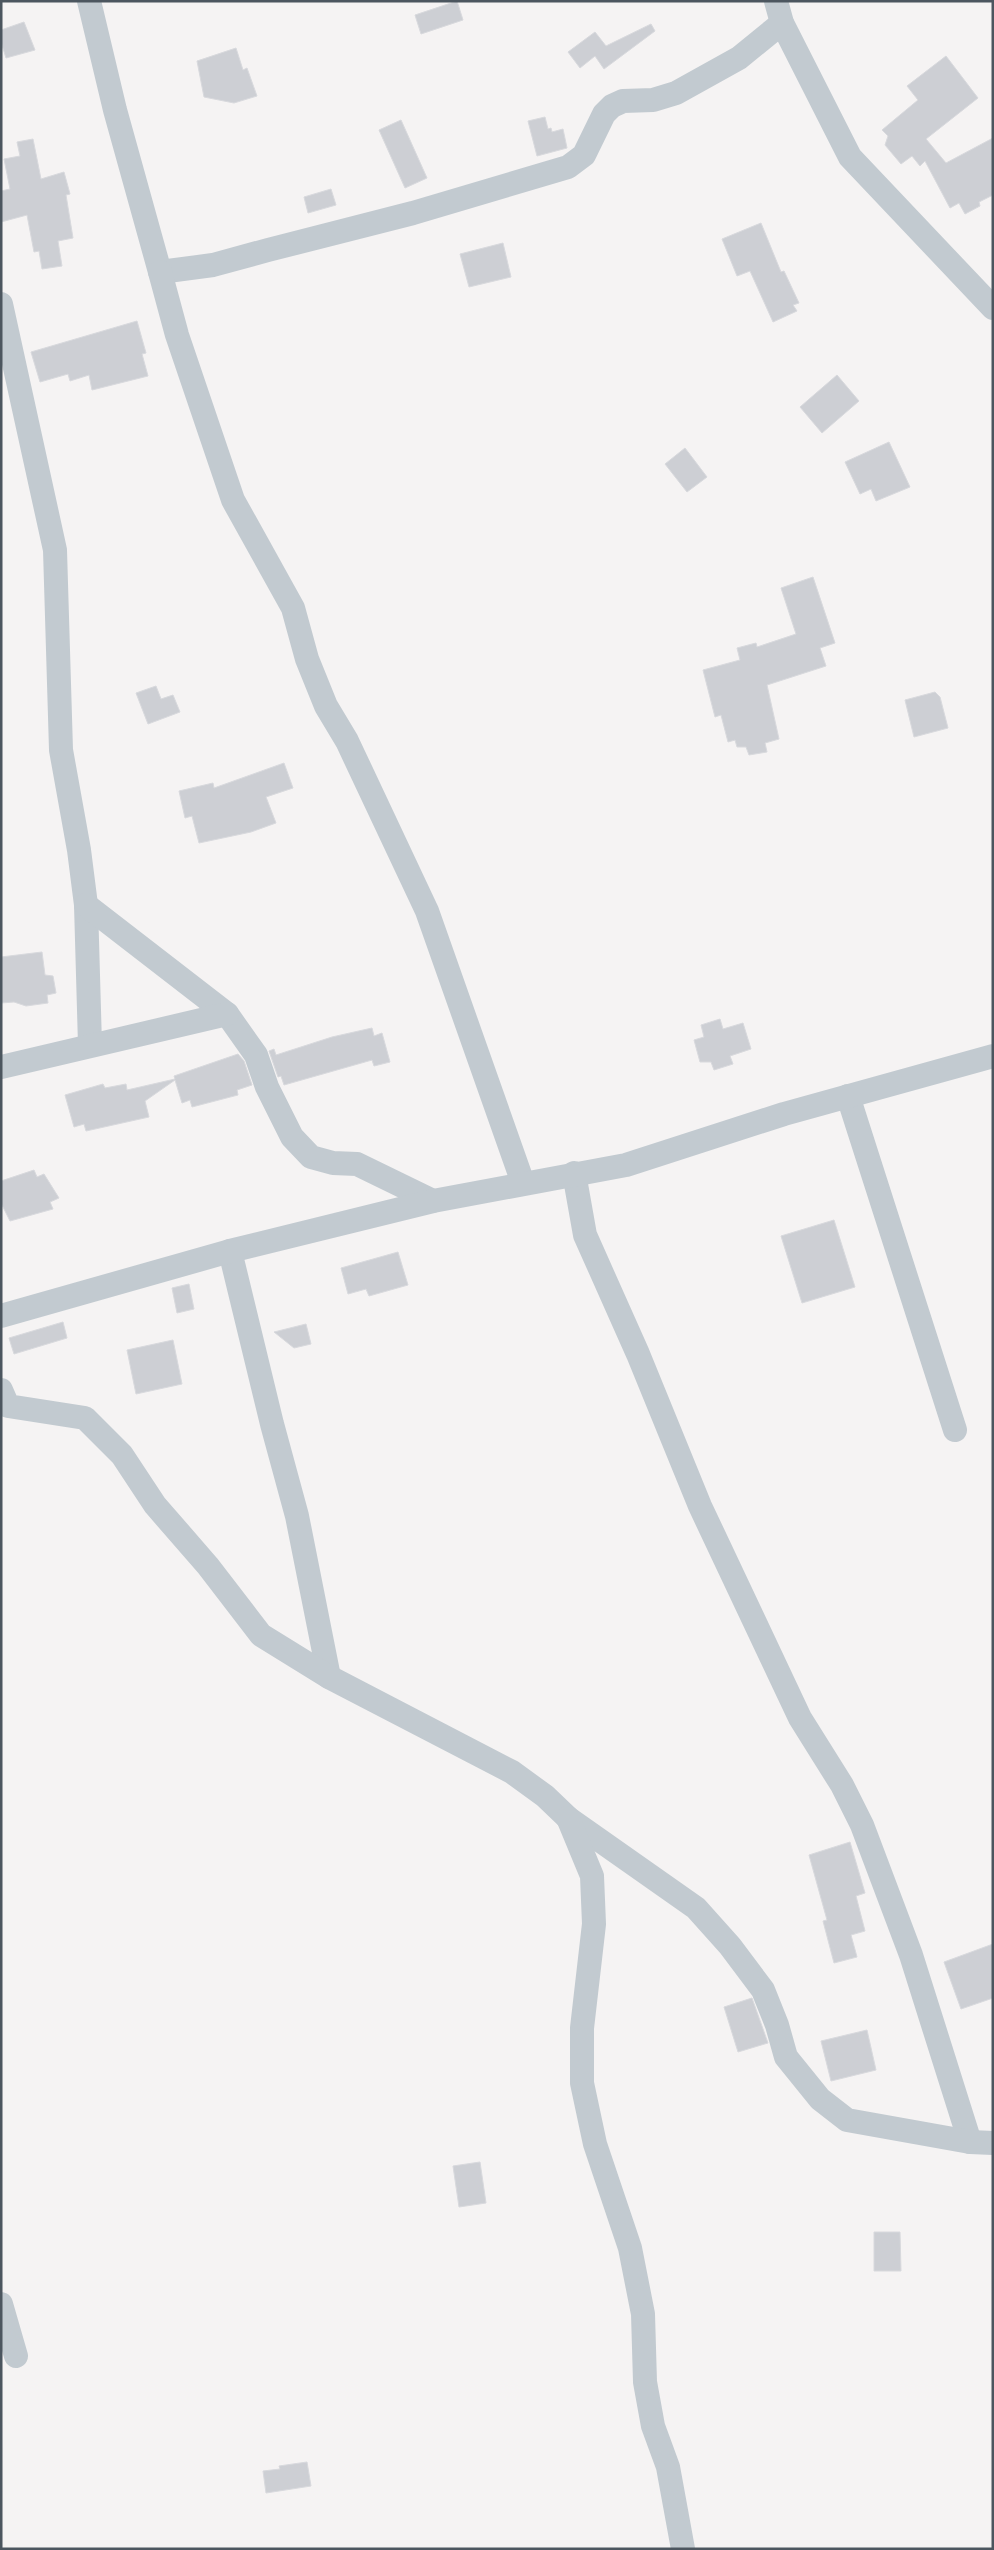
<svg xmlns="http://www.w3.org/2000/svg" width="994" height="2550" font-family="'Titillium Web',sans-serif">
	<rect width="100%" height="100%" fill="#f5f3f3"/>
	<g fill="#cdcfd4" stroke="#d8d9dd">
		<polygon points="457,1 463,20 421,34 415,15"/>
		<polygon points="24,22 35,50 6,58 1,42 1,30"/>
		<polygon points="651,24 655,31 604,69 595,56 580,68 568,52 595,32 606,46"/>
		<polygon points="236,48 243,70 247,68 257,96 234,103 204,97 197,61"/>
		<polygon points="946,56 978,98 926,139 946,163 993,138 993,195 979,202 980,206 965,214 959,203 950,208 925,161 920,166 912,156 901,164 885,145 888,136 882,130 918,100 907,86"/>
		<polygon points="545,117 548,129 551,128 552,132 563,129 567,148 537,156 528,121"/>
		<polygon points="401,120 427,178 405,188 379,130"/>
		<polygon points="33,139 41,179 64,172 70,194 66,195 73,238 58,241 62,266 42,269 39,251 34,252 27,215 1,222 1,191 10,189 4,159 20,156 17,142"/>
		<polygon points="331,189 336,205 308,213 304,197"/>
		<polygon points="761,223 781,272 784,271 799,303 793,305 797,311 773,322 750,271 737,276 722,239"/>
		<polygon points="503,243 511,277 469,287 460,254"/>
		<polygon points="137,321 146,353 142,354 148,376 92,390 89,375 70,381 68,374 40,382 31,352"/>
		<polygon points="837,375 859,401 822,433 800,407"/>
		<polygon points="889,442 910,487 876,501 871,489 860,494 845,462"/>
		<polygon points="685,448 707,477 687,492 665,464"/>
		<polygon points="813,577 835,643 820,648 826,666 767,685 779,739 765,743 767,752 749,755 746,747 737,747 735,740 728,742 721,715 715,717 703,670 740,660 737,648 756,643 757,647 796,634 781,588"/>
		<polygon points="156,686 161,699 173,695 180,712 148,724 136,693"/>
		<polygon points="935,692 940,697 948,728 914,737 905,700"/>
		<polygon points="284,763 293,788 266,797 276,823 251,832 199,843 192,816 185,818 179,791 213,783 214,788"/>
		<polygon points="42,952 45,975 53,976 56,993 47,995 48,1003 26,1006 14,1002 1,1003 1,957"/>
		<polygon points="720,1019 723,1029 743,1023 751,1049 730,1056 733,1064 714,1070 711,1062 700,1062 694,1040 704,1037 701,1025"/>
		<polygon points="372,1028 374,1036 382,1033 390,1062 374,1066 372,1060 284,1085 281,1076 278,1077 269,1051 274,1049 276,1055 332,1037"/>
		<polygon points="238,1054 244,1061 252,1085 237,1090 238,1095 192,1107 190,1100 182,1103 175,1080 145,1101 149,1117 86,1131 84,1124 74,1127 65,1095 103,1084 105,1088 126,1084 127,1090 175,1079 174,1076"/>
		<polygon points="34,1170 37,1177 44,1174 59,1198 50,1202 53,1209 10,1221 1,1203 1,1181"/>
		<polygon points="834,1220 855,1287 802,1303 781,1236"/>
		<polygon points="398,1252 408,1285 369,1296 366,1289 348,1294 341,1268"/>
		<polygon points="189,1284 194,1309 177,1313 172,1288"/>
		<polygon points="63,1322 67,1338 14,1354 9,1338"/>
		<polygon points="306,1324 311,1344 294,1348 274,1332"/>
		<polygon points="173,1340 182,1384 136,1394 127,1350"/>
		<polygon points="850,1842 865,1893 856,1896 865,1931 851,1935 857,1957 834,1963 823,1921 827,1920 809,1855"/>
		<polygon points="993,1944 993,1998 961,2009 944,1962"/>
		<polygon points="752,1998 768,2043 738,2052 724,2007"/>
		<polygon points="867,2030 876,2070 831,2081 821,2041"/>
		<polygon points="480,2162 486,2203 459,2207 453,2166"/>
		<polygon points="874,2232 900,2232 901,2271 874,2271"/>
		<polygon points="307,2462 311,2486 266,2493 263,2471 280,2469 279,2466"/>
	</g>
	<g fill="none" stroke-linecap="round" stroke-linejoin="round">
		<g stroke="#c2cad0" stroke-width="24">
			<polyline points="89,1 115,110 160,272 213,265 268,250 413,213 568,167 584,155 604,114 612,106 623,101 653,100 676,93 739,58 782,23"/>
			<polyline points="776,1 782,23 850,157 993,308"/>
			<polyline points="160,272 177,335 233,500 293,608 307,659 326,706 347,741 427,911 523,1183"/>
			<polyline points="1,304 55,550 61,750 79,850 86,905 90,1045"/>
			<polyline points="86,905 227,1014 256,1055 267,1087 292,1137 311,1157 333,1163 357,1164 433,1201"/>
			<polyline points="1,1067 227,1014"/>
			<polyline points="848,1096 955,1430"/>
			<polyline points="574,1173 585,1235 638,1354 700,1506 800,1718 842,1785 862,1825 911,1955 970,2142"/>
			<polyline points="230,1251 272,1424 297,1516 329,1677"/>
			<polyline points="1,1316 230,1251 433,1201 626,1165 784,1114 993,1056"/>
			<polyline points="1,1390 8,1406 85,1418 122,1455 155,1505 208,1566 261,1635 329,1677 512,1772 545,1796 568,1818 696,1908 730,1946 763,1990 777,2025 786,2057 820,2099 847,2120 970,2142 993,2143"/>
			<polyline points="568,1818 592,1876 594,1924 582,2028 582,2083 595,2144 630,2248 643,2314 645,2382 653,2426 668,2467 683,2549"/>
			<polyline points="1,2304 16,2356"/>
		</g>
	</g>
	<rect width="994" height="2550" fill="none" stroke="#4c565f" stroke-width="5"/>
</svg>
